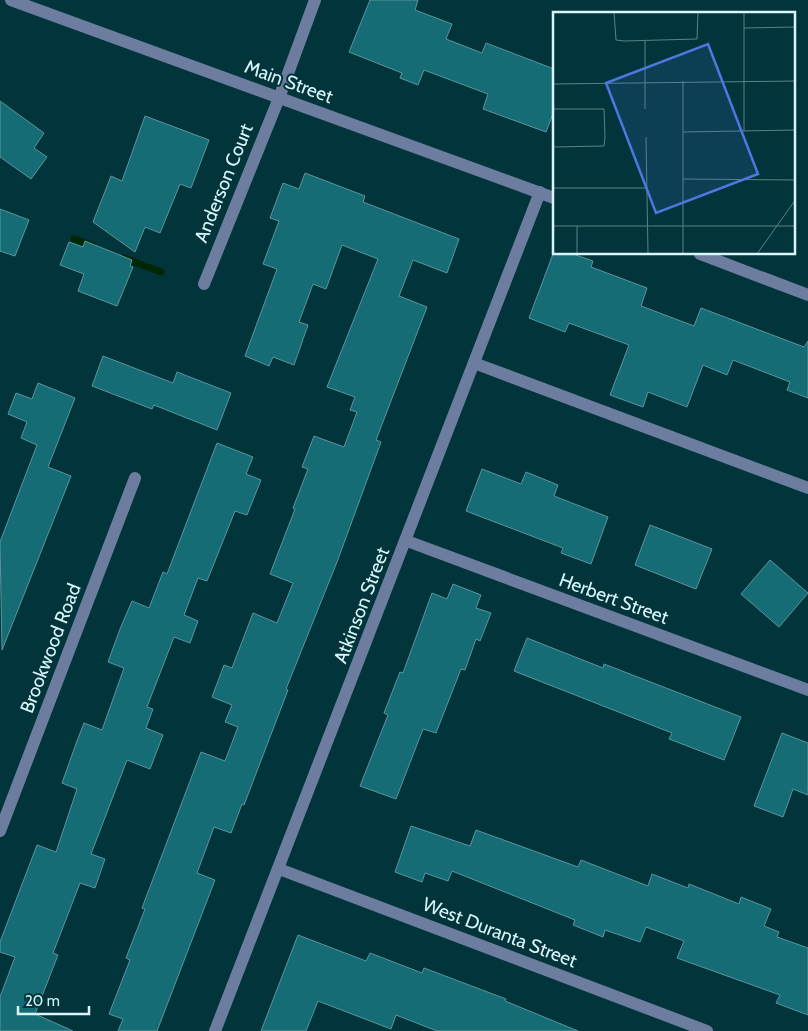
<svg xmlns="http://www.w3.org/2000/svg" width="808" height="1031" font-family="Cabin,sans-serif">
	<rect width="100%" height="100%" fill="#02353b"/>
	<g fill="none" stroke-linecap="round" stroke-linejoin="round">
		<g stroke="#002704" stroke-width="7">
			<polyline points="74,239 93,246"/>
			<polyline points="124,258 161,272"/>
		</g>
	</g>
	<g fill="#156c75" stroke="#5a959d">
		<polygon points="370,0 418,0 415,10 452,24 446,39 482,53 486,43 554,69 554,111 546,132 483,109 488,94 424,70 418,85 400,78 402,73 349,52"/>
		<polygon points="0,101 44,133 34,148 47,157 31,179 0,157"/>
		<polygon points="145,116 209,140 191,188 180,184 160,233 145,227 135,252 93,222 111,176 122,181"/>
		<polygon points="305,173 365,196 363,202 459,239 447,273 413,260 399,296 427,307 376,440 381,442 337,562 286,689 288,690 244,805 242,804 231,833 214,827 197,873 215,880 157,1031 118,1031 123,1019 109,1014 130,960 126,958 145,909 142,908 201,752 225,761 238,727 225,722 232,705 212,697 224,665 232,668 253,613 277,623 293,583 270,574 295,509 293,508 308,469 302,467 314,436 344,447 357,412 350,410 355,397 327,387 378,259 342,245 326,289 313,284 299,322 308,325 294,365 273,357 269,366 245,356 277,269 263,264 279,221 270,218 283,183 299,189"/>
		<polygon points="0,209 29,220 15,256 0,251"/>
		<polygon points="85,241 132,260 130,266 133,267 117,306 78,291 84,274 60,265 69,242 83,247"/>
		<polygon points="553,254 573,254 593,261 591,267 647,288 641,306 694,326 701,308 804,347 808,341 808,398 787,390 790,382 733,360 727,375 703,365 687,407 648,392 643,407 610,395 629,345 569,323 565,332 529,318"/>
		<polygon points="103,356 173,383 177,372 231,393 217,430 154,405 152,409 92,386"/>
		<polygon points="38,383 75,398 48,467 71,476 2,650 0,542 37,445 21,438 27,422 8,414 16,393 32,399"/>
		<polygon points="217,443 253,457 246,474 261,480 247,515 235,511 207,581 198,578 184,615 198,621 190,643 174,637 147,707 153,709 146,728 163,735 150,769 127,760 91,854 105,859 95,888 80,883 53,953 58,955 35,1014 73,1031 0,1031 0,997 15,957 0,952 0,942 37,845 56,852 77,789 62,783 77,741 84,723 102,730 124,668 108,662 120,629 132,601 149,608 163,572 167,574"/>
		<polygon points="482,469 521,484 526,472 558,485 554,496 608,517 591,564 561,553 563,548 466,511"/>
		<polygon points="650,525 712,549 696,589 635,565"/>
		<polygon points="770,560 808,593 779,627 741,594"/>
		<polygon points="453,584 481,595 476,608 491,613 480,641 476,639 465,670 461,669 436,733 423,729 396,799 360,786 388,715 384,713 400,672 403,673 432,593 447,599"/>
		<polygon points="527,638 603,668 604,664 741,717 724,760 669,739 672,733 514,671"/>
		<polygon points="782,733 808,743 808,795 793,789 783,817 754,806"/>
		<polygon points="411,826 470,846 476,830 578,867 581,860 648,886 652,874 688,888 689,884 739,904 741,897 771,909 764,926 779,932 777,937 808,948 808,1015 776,1003 780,995 677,958 684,941 646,927 640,942 605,930 603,937 573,925 575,920 452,871 448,881 425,873 422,882 395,872"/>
		<polygon points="298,935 366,961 370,953 422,973 424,968 506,999 505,1001 578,1031 437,1031 396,1015 391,1029 318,1001 306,1031 261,1031"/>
	</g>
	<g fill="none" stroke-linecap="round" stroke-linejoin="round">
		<g stroke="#6d7da0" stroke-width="12">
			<polyline points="11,0 554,198"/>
			<polyline points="700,254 808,295"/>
			<polyline points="204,284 279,98 315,0"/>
			<polyline points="474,363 808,488"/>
			<polyline points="407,541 808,690"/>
			<polyline points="0,831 135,478"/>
			<polyline points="279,869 707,1031"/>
			<polyline points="215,1031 540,192"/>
		</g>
	</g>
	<g text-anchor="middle" stroke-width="4" stroke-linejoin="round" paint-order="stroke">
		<g font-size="19" fill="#d8f6f9" stroke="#02353b">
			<text transform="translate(289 81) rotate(20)" y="7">Main Street</text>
			<text transform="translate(223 183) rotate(-68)" y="7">Anderson Court</text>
			<text transform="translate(614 598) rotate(20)" y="7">Herbert Street</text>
			<text transform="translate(361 605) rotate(-69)" y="7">Atkinson Street</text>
			<text transform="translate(50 648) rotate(-69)" y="7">Brookwood Road</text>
			<text transform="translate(500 932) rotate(21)" y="7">West Duranta Street</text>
		</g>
	</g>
	<g transform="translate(553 12)">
		<rect width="242" height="242" fill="#02353b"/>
		<path fill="none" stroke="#588287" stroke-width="1" d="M61,0l2,28 8,1 73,-2 1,-27M191,16l52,-1M92,29v68M0,72l243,-3M0,97h51l1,28 -1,9 -51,1M191,119v-119M130,120l113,-2M93,125l2,117M130,167l113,1M0,176h93M0,214h243M24,214v28M130,242v-173M204,242l39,-55"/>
		<path fill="#4c78e0" fill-opacity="0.15" stroke="#4c78e0" stroke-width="2.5" d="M155,32l50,130 -102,39 -50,-130z"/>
		<rect width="242" height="242" fill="none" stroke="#d8f6f9" stroke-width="2.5"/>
	</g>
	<path d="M18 1006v8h71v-8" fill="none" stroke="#d8f6f9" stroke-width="2.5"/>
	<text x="25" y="1006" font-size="15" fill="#d8f6f9" stroke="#02353b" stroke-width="4" paint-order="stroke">20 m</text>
</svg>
